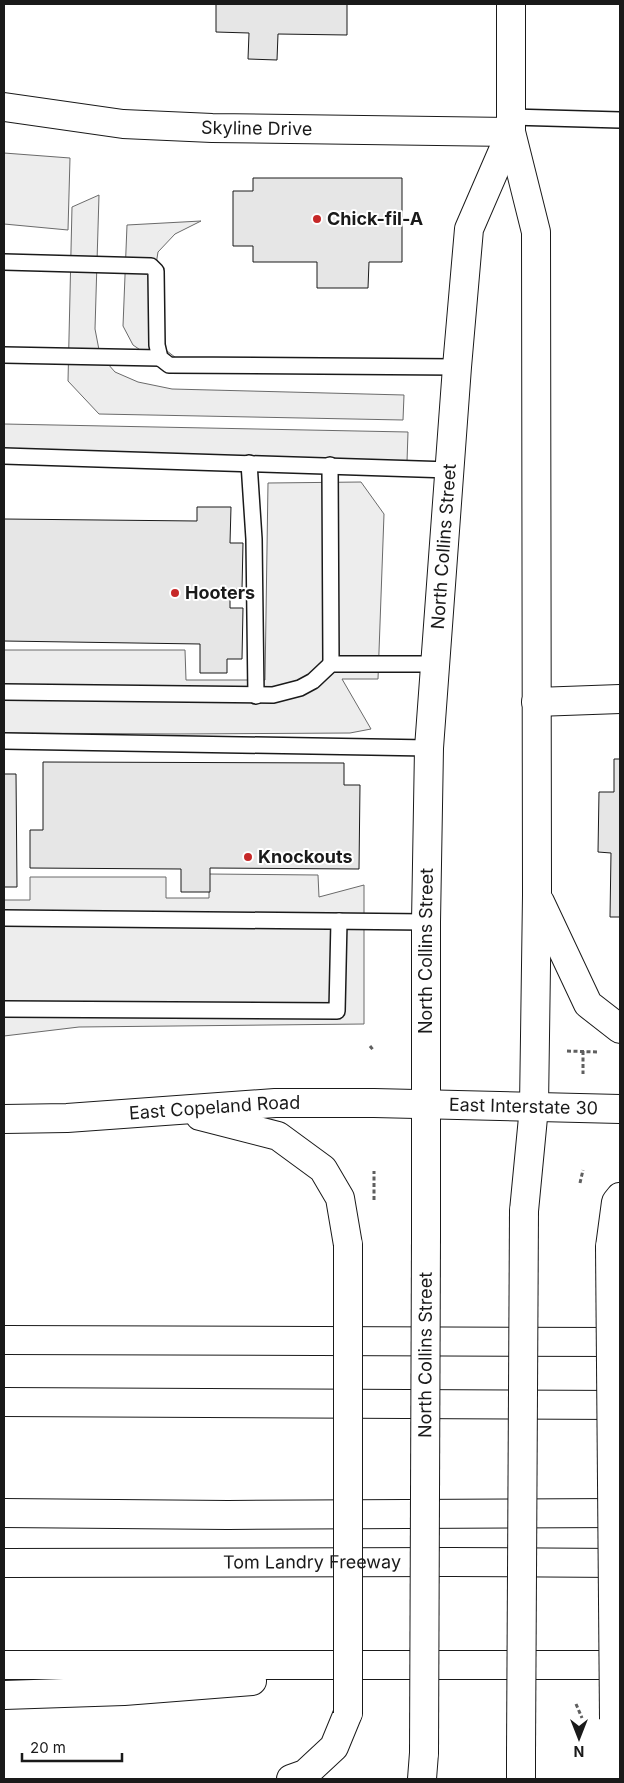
<svg xmlns="http://www.w3.org/2000/svg" width="624" height="1783" font-family="Inter,sans-serif">
	<rect width="100%" height="100%" fill="#fff"/>
	<g fill="#ededed" stroke="#6a6a6a">
		<polygon points="4,153 70,158 68,230 4,224"/>
		<polygon points="99,195 95,329 100,355 115,372 138,382 172,389 404,395 403,420 99,414 68,381 72,207"/>
		<polygon points="201,221 175,234 158,252 154,277 163,348 184,364 152,358 133,345 123,326 127,225"/>
		<polygon points="4,424 408,432 407,462 4,453"/>
		<polygon points="361,482 384,514 378,679 342,679 371,729 350,733 178,734 4,733 4,650 185,650 186,680 265,680 268,483"/>
		<polygon points="209,874 318,875 319,897 364,885 364,1024 79,1027 4,1036 4,900 30,900 30,877 166,877 166,898 209,898"/>
	</g>
	<g fill="#e6e6e6" stroke="#1a1a1a">
		<polygon points="216,4 347,4 347,35 278,34 277,60 248,59 249,33 216,32"/>
		<polygon points="253,178 402,178 402,262 369,262 368,288 317,288 317,262 253,262 253,246 233,246 233,191 253,191"/>
		<polygon points="197,507 231,507 230,543 243,543 242,589 230,589 230,608 243,608 242,659 227,659 227,673 200,673 200,644 4,641 4,519 197,521"/>
		<polygon points="614,759 620,759 620,917 610,917 611,853 598,852 599,792 614,792"/>
		<polygon points="43,762 344,763 344,785 360,785 359,869 210,868 210,892 181,892 181,869 30,868 30,830 43,830"/>
		<polygon points="4,774 16,774 17,887 4,887"/>
	</g>
	<g fill="none" stroke-linecap="round" stroke-linejoin="round">
		<defs>
			<g id="lane">
				<polyline points="511,117 620,120"/>
				<polyline points="4,262 151,266 156,271 157,345 160,358 169,365 457,367"/>
				<polyline points="4,355 160,358"/>
				<polyline points="4,456 450,470"/>
				<polyline points="249,463 254,539 256,696"/>
				<polyline points="330,465 331,664"/>
				<polyline points="4,692 273,695 300,688 313,681 331,664 436,664"/>
				<polyline points="4,741 429,748"/>
				<polyline points="4,918 426,922"/>
				<polyline points="4,1009 337,1011 339,921"/>
			</g>
			<g id="street">
				<path id="s1" d="M4,107l119,17 89,4 299,4"/>
				<polyline points="536,702 620,699"/>
			</g>
			<g id="secondary">
				<polyline points="200,1116 278,1136 323,1169 340,1198 348,1245"/>
				<path id="s2" d="M4,1119l63,-1 208,-15h99l246,6"/>
				<polyline points="610,1247 616,1202 620,1197"/>
				<polyline points="291,1779 305,1774 334,1747 348,1713"/>
			</g>
			<g id="primary">
				<polyline points="511,4 511,132 536,232 537,895 534,1107 524,1211"/>
				<polyline points="540,902 588,1004 620,1029"/>
				<path id="s3" d="M426,1237v-315l3,-174 28,-381 12,-138 42,-97"/>
				<polyline points="422,1779 424,1753"/>
				<polyline points="521,1779 521,1754"/>
			</g>
			<g id="highway">
				<polyline points="4,1340 620,1342"/>
				<polyline points="4,1402 620,1405"/>
				<polyline points="4,1513 228,1515 620,1513"/>
				<path id="s4" d="M4,1563l446,-1 170,1"/>
				<polyline points="4,1665 620,1665"/>
				<polyline points="4,1695 124,1691 252,1681"/>
			</g>
		</defs>
		<use href="#lane" stroke="#1a1a1a" stroke-width="18"/>
		<use href="#street" stroke="#1a1a1a" stroke-width="30"/>
		<use href="#secondary" stroke="#1a1a1a" stroke-width="30"/>
		<use href="#primary" stroke="#1a1a1a" stroke-width="30"/>
		<use href="#highway" stroke="#1a1a1a" stroke-width="30"/>
		<g stroke="#5f5f5f" stroke-width="3" stroke-dasharray="4 2.5" stroke-linecap="butt">
			<polyline points="370,1046 374,1051"/>
			<polyline points="567,1051 597,1052"/>
			<polyline points="583,1051 583,1074"/>
			<polyline points="580,1183 583,1170"/>
			<polyline points="374,1200 374,1171"/>
			<polyline points="576,1704 582,1718"/>
		</g>
		<use href="#lane" stroke="#fff" stroke-width="15"/>
		<use href="#street" stroke="#fff" stroke-width="28"/>
		<use href="#secondary" stroke="#fff" stroke-width="28"/>
		<use href="#primary" stroke="#fff" stroke-width="28"/>
		<use href="#highway" stroke="#fff" stroke-width="28"/>
		<defs>
			<g id="secondary-bridge">
				<polyline points="610,1247 614,1719"/>
				<polyline points="348,1713 348,1245"/>
			</g>
			<g id="primary-bridge">
				<path id="s5" d="M424,1753l2,-516"/>
				<polyline points="521,1754 524,1211"/>
			</g>
		</defs>
		<use href="#secondary-bridge" stroke="#1a1a1a" stroke-width="30" stroke-linecap="butt"/>
		<use href="#primary-bridge" stroke="#1a1a1a" stroke-width="30" stroke-linecap="butt"/>
		<use href="#secondary-bridge" stroke="#fff" stroke-width="28"/>
		<use href="#primary-bridge" stroke="#fff" stroke-width="28"/>
	</g>
	<g fill="#c62828" stroke="#fff" stroke-width="2">
		<circle cx="317" cy="219" r="5"/>
		<circle cx="175" cy="593" r="5"/>
		<circle cx="248" cy="857" r="5"/>
	</g>
	<g text-anchor="middle" stroke-width="4" stroke-linejoin="round" paint-order="stroke">
		<g font-size="18" fill="#1a1a1a" stroke="#fff">
			<text dy="6" stroke="none"><textPath href="#s1" startOffset="254">Skyline Drive</textPath></text>
			<text dy="6" stroke="none"><textPath href="#s3" startOffset="691">North Collins Street</textPath></text>
			<text dy="6" stroke="none"><textPath href="#s3" startOffset="286">North Collins Street</textPath></text>
			<text dy="6" stroke="none"><textPath href="#s2" startOffset="520">East Interstate 30</textPath></text>
			<text dy="6" stroke="none"><textPath href="#s2" startOffset="211">East Copeland Road</textPath></text>
			<text dy="6" stroke="none"><textPath href="#s5" startOffset="398">North Collins Street</textPath></text>
			<text dy="6" stroke="none"><textPath href="#s4" startOffset="308">Tom Landry Freeway</textPath></text>
		</g>
		<g font-size="18" font-weight="bold" fill="#1a1a1a" stroke="#fff" text-anchor="start">
			<text x="327" y="225">Chick-fil-A</text>
			<text x="185" y="599">Hooters</text>
			<text x="258" y="863">Knockouts</text>
		</g>
	</g>
	<rect width="624" height="1783" fill="none" stroke="#1a1a1a" stroke-width="10"/>
	<g transform="translate(579 1738) rotate(180)" stroke="#ffffff" stroke-width="4" paint-order="stroke">
	<path d="M0-4L9 19L0 12L-9 19Z" fill="#1a1a1a"/>
	<text y="-8" font-size="14" font-weight="bold" text-anchor="middle" fill="#1a1a1a">N</text>
	</g>
	<path d="M22 1753v8h100v-8" fill="none" stroke="#1a1a1a" stroke-width="2.5"/>
	<text x="30" y="1753" font-size="15" fill="#1a1a1a" stroke="#ffffff" stroke-width="4" paint-order="stroke">20 m</text>
</svg>
